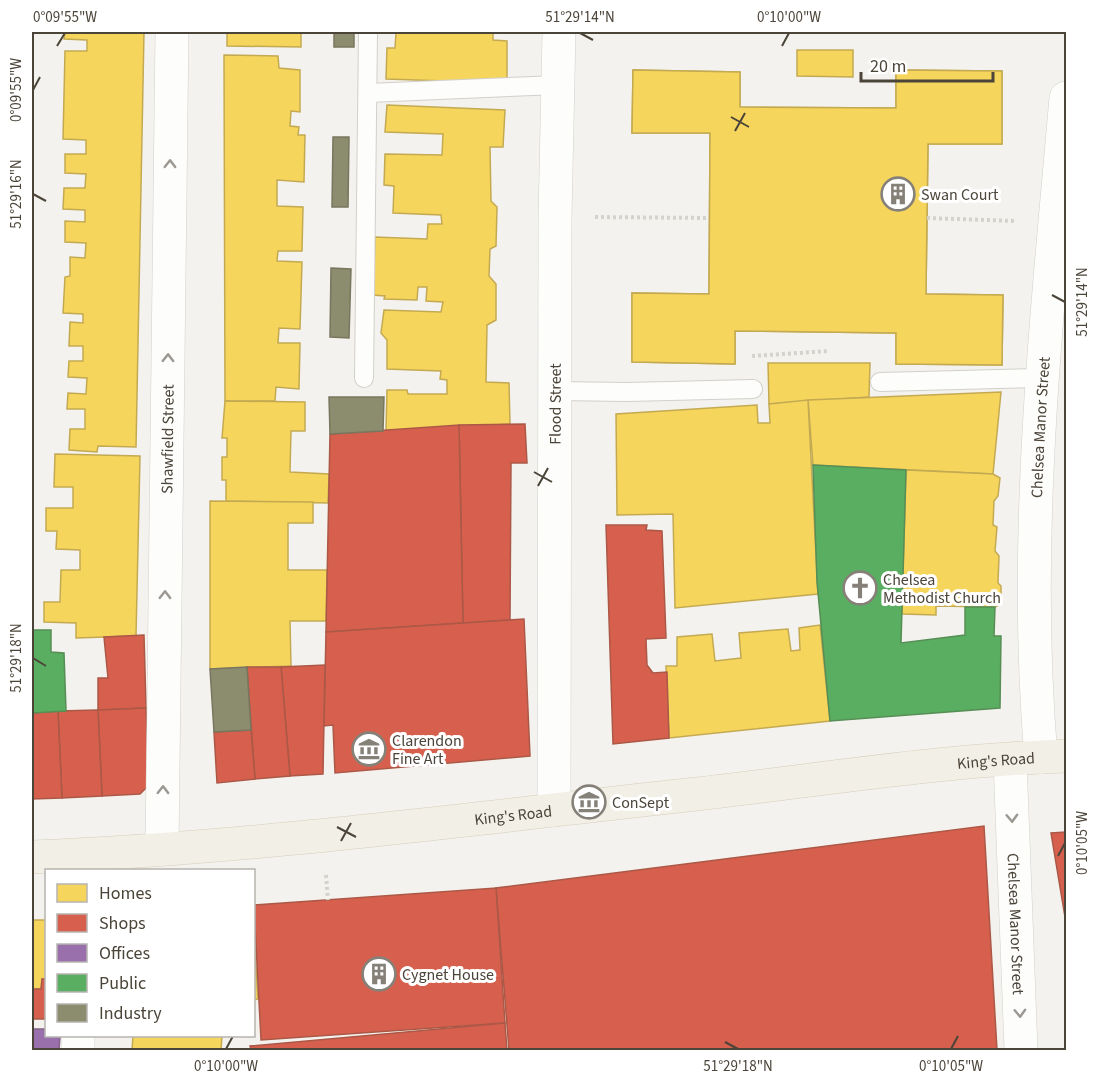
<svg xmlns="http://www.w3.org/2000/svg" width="1098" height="1082" font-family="'Source Sans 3',sans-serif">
	<rect width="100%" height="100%" fill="#f4f2ee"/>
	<g fill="#f6d55c" stroke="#c3aa52" stroke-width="1.5" fill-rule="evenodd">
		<polygon points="65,32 144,32 136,447 98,446 97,452 69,450 70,429 85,429 85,409 67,409 68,393 86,394 87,378 68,377 69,361 83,361 83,346 69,346 70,322 83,323 83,314 63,313 65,277 70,276 70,257 85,258 86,243 65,242 65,221 85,222 85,210 63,209 64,188 85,188 86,174 65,173 65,154 86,154 86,140 63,139 65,51 87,51 87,40 64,39"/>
		<polygon points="227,32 301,32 301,47 227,46"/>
		<polygon points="385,32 493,32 493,40 507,41 507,83 386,79 387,48 395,48 396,33"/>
		<polygon points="797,50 853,50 853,77 797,76"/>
		<polygon points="224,55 278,56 279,68 300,70 300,112 291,111 290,126 299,127 298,135 305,135 304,182 277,180 277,206 303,207 302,251 278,251 277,261 302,262 300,329 279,328 278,343 300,343 299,389 276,387 275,401 225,401"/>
		<path d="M633,70l107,2v35l156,1v-38l106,1v73h-74l-2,150 77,1 -1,70 -106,-1v-31l-161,-2v33l-103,-2v-69l77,1 1,-161h-78zM767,167l102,2 -3,105 -102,-2z"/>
		<polygon points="633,70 740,72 740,107 896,108 896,70 1002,71 1002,144 928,144 926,294 1003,295 1002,365 896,364 896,333 735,331 735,364 632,362 632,293 709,294 710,133 632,133"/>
		<polygon points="387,105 505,110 503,147 490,147 491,201 497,207 496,246 490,249 489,276 496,284 496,320 487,325 486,382 509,383 510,424 386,431 387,390 407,390 408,394 447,394 447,380 440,379 441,371 387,369 387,340 381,333 384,310 441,312 443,302 426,301 427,287 418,287 417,300 384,299 385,296 373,295 375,237 427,239 428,224 442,224 441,215 393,213 394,186 384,185 385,154 442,155 443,134 385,132"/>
		<polygon points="768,363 870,363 869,397 769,404"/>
		<polygon points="1001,392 993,474 813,465 808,400"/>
		<polygon points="808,400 818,594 675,608 673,514 617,515 616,414 757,405 758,423 770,423 769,404"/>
		<polygon points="225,401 305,402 305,431 291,431 290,472 329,474 328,503 226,501 226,480 222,480 222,457 227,457 227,438 222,438"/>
		<polygon points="55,454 140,456 136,636 76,638 76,623 44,622 44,602 60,602 61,570 80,570 80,550 56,549 57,531 46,531 46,508 73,508 73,487 54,487"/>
		<polygon points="906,470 993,474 1000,478 998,496 994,501 993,525 997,527 995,551 999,556 998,583 1001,586 1001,604 995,607 936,606 936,615 902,614"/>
		<polygon points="210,501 313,502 313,523 288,523 288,570 327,570 326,621 290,621 291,666 210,669"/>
		<polygon points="820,625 830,721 669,738 666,666 677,666 677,637 712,634 715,661 741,658 739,633 788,629 791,651 800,650 799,628"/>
		<polygon points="32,920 46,920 46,979 42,979 41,989 32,989"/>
		<polygon points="254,935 258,999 254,1000"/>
		<polygon points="133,1036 222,1036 221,1050 132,1050"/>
	</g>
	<g fill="#d6604d" stroke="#ac5847" stroke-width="1.5">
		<polygon points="525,424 527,463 511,463 510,620 463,623 459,425"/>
		<polygon points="459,425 463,623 326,632 330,434"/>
		<polygon points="606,525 647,525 646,530 662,531 666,638 646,639 647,665 653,673 667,672 669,738 613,744"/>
		<polygon points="524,619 530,756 335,773 333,725 324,726 326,632"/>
		<polygon points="144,635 146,708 98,710 98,678 108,678 104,637"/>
		<polygon points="325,665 323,774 290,776 281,667"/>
		<polygon points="247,667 281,667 290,776 255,779"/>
		<polygon points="146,708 149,785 140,794 102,796 98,710"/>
		<polygon points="98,710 102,796 62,798 58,711"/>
		<polygon points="58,711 62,798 32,799 32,713"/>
		<polygon points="251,730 255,779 217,783 214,732"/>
		<polygon points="984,826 997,1050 509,1050 496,888"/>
		<polygon points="1066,832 1066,917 1065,917 1051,833"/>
		<polygon points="496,888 505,1023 261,1040 254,905"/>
		<polygon points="42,979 46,979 46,1019 32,1019 32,989 41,989"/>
		<polygon points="505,1023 507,1050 251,1050 250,1046"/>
	</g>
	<polygon fill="#9970ab" stroke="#826389" stroke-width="1.5" points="32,1029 46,1029 46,1036 60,1036 59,1050 32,1050"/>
	<g fill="#5aae61" stroke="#568e55" stroke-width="1.5">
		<polygon points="813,465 906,470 901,643 965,635 965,607 995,607 994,636 1001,636 1000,708 830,721 817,582"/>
		<polygon points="32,630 51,630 51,652 64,653 66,711 32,713"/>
	</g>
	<g fill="#8c8c6e" stroke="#78765e" stroke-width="1.5">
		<rect x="334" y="32" width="20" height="15"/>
		<polygon points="333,137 349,137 348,207 332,207"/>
		<polygon points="331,268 351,269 349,338 330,337"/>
		<polygon points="329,397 384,397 383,431 330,434"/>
		<polygon points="247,667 251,730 214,732 210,669"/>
	</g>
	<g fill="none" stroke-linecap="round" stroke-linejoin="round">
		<defs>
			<g id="lane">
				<polyline points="368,93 558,85"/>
				<polyline points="364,378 368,32"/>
				<polyline points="880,382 1041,378"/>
				<polyline points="556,391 627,392 753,389"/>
			</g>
			<g id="street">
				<path id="s1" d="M1041,757c-19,-220 6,-440 25,-659"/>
				<path id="s2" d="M1010,760l11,290"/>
				<path id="s3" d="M554,810l1,-592 4,-186"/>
				<path id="s4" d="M162,849l10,-817"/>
				<polyline points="78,1050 78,1036"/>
			</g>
			<g id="primary">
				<path id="s5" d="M32,857c219,-9 437,-38 655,-62 127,-14 252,-35 379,-39"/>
			</g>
		</defs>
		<use href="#lane" stroke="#d2d0cb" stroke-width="20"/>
		<use href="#street" stroke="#d2d0cb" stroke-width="34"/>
		<use href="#primary" stroke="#d6cebb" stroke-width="34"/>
		<g stroke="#d3d2cc" stroke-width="4" stroke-dasharray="3 3" stroke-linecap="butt">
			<polyline points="595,217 709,218"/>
			<polyline points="927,218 1016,221"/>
			<polyline points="752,356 829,351"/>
			<polyline points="326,875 328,900"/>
		</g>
		<use href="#lane" stroke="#fdfdfc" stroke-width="18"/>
		<use href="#street" stroke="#fdfdfc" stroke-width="33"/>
		<use href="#primary" stroke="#f2efe6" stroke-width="33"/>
	</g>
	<defs><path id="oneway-chevron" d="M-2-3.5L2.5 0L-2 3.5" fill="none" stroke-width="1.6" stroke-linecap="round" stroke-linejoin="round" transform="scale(1.5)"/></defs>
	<g stroke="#9b9791">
		<use href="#oneway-chevron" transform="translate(170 164) rotate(-89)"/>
		<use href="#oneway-chevron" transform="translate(168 358) rotate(-89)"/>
		<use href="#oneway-chevron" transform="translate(165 595) rotate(-89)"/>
		<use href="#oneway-chevron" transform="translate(163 790) rotate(-89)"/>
		<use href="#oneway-chevron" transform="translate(1012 818) rotate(88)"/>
		<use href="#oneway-chevron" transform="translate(1020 1013) rotate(88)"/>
	</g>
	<path fill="none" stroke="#4b4439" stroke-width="2" d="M580,33l13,7M57,46l8,-13M782,46l7,-13M33,90l7,-13M731,117l18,10M735,131l10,-18M33,194l13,7M1052,295l13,7M534,472l18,10M538,486l10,-18M33,658l13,8M337,827l19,10M341,841l10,-18M1058,856l7,-13M725,1042l13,7M226,1049l7,-13M951,1049l7,-13"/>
	<defs>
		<symbol id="building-ring" viewBox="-11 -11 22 22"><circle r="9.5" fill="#fff" stroke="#868178" stroke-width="1.5"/><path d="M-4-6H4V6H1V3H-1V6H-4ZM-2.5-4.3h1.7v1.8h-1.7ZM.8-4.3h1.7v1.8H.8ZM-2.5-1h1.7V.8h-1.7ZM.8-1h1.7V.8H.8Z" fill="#868178"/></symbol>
		<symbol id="church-ring" viewBox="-11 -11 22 22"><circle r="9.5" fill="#fff" stroke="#868178" stroke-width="1.5"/><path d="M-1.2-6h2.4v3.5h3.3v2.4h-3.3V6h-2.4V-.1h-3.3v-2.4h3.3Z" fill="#868178"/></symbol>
		<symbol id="museum-ring" viewBox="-11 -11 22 22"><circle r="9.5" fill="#fff" stroke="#868178" stroke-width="1.5"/><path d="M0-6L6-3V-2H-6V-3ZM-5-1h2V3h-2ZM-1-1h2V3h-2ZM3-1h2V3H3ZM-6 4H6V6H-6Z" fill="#868178"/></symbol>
	</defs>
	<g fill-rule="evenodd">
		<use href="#building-ring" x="879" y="175" width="38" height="38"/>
		<use href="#church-ring" x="841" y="569" width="38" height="38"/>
		<use href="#museum-ring" x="350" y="730" width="38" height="38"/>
		<use href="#museum-ring" x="570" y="783" width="38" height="38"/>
		<use href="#building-ring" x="360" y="955" width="38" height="38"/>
	</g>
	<g text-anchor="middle" stroke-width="6" stroke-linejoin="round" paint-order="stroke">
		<g font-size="16" fill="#4b4439" stroke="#fff" text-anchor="start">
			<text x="921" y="200">Swan Court</text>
			<text x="883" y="585">Chelsea<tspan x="883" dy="18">Methodist Church</tspan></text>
			<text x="392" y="746">Clarendon<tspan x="392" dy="18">Fine Art</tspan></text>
			<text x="612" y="808">ConSept</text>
			<text x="402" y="980">Cygnet House</text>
		</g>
		<g font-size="16" fill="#4b4439" stroke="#fff">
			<text dy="6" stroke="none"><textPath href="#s3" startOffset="406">Flood Street</textPath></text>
			<text dy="6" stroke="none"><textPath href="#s1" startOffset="330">Chelsea Manor Street</textPath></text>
			<text dy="6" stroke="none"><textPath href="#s4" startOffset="410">Shawfield Street</textPath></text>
			<text dy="6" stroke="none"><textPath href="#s5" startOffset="969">King's Road</textPath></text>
			<text dy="6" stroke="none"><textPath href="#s5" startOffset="483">King's Road</textPath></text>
			<text dy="6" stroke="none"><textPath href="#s2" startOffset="164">Chelsea Manor Street</textPath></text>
		</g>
	</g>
	<rect width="1098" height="1082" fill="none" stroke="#ffffff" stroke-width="66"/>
	<rect x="45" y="869" width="210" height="168" fill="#ffffff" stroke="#b7b4b0" stroke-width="1.5"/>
	<rect x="57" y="884" width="30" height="18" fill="#f6d55c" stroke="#b7b4b0" stroke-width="1.5"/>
	<text x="99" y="899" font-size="18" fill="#4b4439">Homes</text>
	<rect x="57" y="914" width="30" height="18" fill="#d6604d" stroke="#b7b4b0" stroke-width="1.5"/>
	<text x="99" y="929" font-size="18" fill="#4b4439">Shops</text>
	<rect x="57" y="944" width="30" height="18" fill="#9970ab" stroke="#b7b4b0" stroke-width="1.5"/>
	<text x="99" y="959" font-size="18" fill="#4b4439">Offices</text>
	<rect x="57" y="974" width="30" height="18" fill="#5aae61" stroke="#b7b4b0" stroke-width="1.5"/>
	<text x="99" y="989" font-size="18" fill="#4b4439">Public</text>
	<rect x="57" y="1004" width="30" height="18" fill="#8c8c6e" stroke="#b7b4b0" stroke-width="1.5"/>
	<text x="99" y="1019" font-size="18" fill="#4b4439">Industry</text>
	<path d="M861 72v9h132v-9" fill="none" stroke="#4b4439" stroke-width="3"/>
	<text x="870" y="72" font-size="18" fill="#4b4439" stroke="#ffffff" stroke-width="4.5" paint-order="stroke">20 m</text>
	<rect x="33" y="33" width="1032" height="1016" fill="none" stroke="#4b4439" stroke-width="2"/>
	<g font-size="15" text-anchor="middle" fill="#4b4439">
		<text x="65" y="22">0°09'55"W</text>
		<text x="580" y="22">51°29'14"N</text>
		<text x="789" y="22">0°10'00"W</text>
		<text transform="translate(16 90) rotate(-90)" y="5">0°09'55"W</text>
		<text transform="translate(16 194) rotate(-90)" y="5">51°29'16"N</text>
		<text transform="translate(1082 302) rotate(-90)" y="5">51°29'14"N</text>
		<text transform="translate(16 658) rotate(-90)" y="5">51°29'18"N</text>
		<text transform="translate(1082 843) rotate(-90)" y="5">0°10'05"W</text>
		<text x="226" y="1071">0°10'00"W</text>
		<text x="738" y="1071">51°29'18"N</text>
		<text x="951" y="1071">0°10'05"W</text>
	</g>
</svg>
